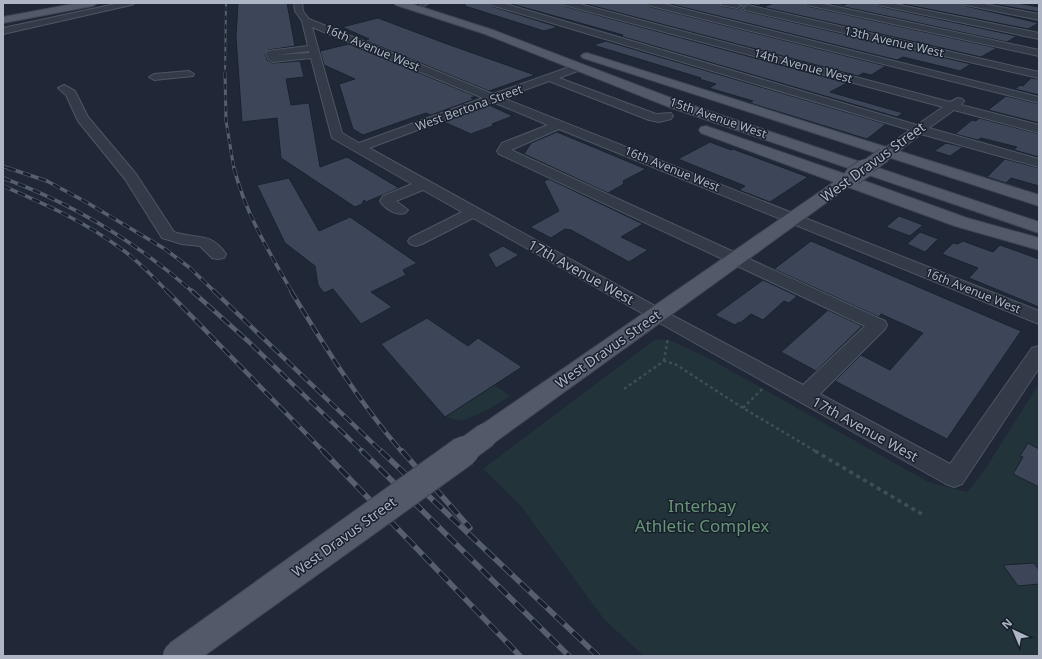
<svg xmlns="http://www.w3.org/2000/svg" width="1042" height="659" font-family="'Noto Sans',sans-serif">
	<rect width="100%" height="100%" fill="#202838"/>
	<g fill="#223439">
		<polygon points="660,339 672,341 710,359 928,482 967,492 982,474 1039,384 1039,656 644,656 604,619 521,506 483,469 653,341"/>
		<polygon points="494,385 510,396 487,410 462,421 445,417"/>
	</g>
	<g fill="#3c4658" stroke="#1b222f">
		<polygon points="238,3 287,3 295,46 268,50 265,53 267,60 273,63 300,61 304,77 286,79 291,105 309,103 320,167 347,157 399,188 366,202 364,200 362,204 355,207 281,158 277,118 242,122 236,37"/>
		<polygon points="465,3 489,3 491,6 558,27 544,31 465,6"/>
		<polygon points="508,3 562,3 564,6 847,83 830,92 903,113 897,117 620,36 623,35"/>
		<polygon points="582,3 645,3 647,6 886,66 871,75 863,73 858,76"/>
		<polygon points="666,3 719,3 721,6 737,9 742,7 738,3 760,3 760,6 748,4 743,9 745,11 971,64 960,71 903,57 897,60"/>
		<polygon points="774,3 802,3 807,6 997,48 981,57 763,7"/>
		<polygon points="835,3 844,5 848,3 873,3 878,6 1017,36 1007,42 831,4"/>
		<polygon points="898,3 961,3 966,6 1039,23 1028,29"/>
		<polygon points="987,3 1017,3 1039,7 1039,12"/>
		<polygon points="378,18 447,44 535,75 489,91 364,40 369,39 342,27"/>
		<polygon points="606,41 886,124 867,139 750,103 753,101 709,88 716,84 699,79 701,78 593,45"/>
		<polygon points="349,44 475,96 471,98 475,99 431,115 426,113 363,135 353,129 339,84 355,79 324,65 320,51"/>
		<polygon points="1031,78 1039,79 1039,95 1015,89 1020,85 1023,86"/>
		<polygon points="1006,96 1039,104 1039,123 988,110"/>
		<polygon points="489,105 513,116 492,124 495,125 471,134 444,122"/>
		<polygon points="979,118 1039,134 1039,157 1014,150 1017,147 981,138 978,140 955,134 972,120 976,121"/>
		<polygon points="557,132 646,169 623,181 624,184 608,193 524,154 531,143"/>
		<polygon points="710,142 731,150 733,149 808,177 770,202 739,190 745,186 678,159"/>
		<polygon points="946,143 963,147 950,156 934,151"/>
		<polygon points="1005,159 1039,168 1039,186 1011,178 1006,183 987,177"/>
		<polygon points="289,178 319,231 350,217 417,263 403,270 406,275 371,292 392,307 361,324 333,289 324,293 318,285 315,266 285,243 257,185"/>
		<polygon points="549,179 643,224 621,237 648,250 629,262 571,230 565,229 551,238 530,227 559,211 544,181"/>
		<polygon points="899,216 923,225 910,236 886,227"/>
		<polygon points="920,232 938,239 925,252 907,244"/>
		<polygon points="811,241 1021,331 947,439 835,381 861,355 890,370 923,333 881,314 879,317 774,269"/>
		<polygon points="963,241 993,252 1000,245 1039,259 1039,307 969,278 978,268 942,254 953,243 958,244"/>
		<polygon points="503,246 519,255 496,268 488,254"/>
		<polygon points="763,280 797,296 789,303 784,301 763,320 751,314 740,323 739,322 735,325 715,315"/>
		<polygon points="828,310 862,326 816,371 781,352"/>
		<polygon points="427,318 468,346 478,338 522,367 445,417 381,344"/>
		<polygon points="1028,443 1039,449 1039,487 1013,474 1023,457 1020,456"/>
		<polygon points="1034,563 1039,570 1039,584 1018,586 1003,565"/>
	</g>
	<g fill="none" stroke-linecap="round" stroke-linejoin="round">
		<defs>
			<g id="minor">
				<polygon points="120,3 135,3 131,5 3,34 3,28"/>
				<path d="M294,3h8l1,8 6,8 184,75 82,-29h8l1,2 -1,2 -24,9 97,36 15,-1 2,3 -2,3 -12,3 -10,-2 -100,-39 -46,17 536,213v13l-480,-195 -48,21 374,171 2,4 -2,4 -65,65 130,70 82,-116 7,-2v22l-77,116 -8,3 -8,-3 -473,-266 -51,26 -6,2 -6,-2 -2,-3 2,-3 52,-26 -39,-22 -27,11 12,9 -3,3c-9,3 -20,-4 -25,-12l3,-5 29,-12 -80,-46 -21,-80 -38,4 -5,-3 -2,-6 2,-2 40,-5 -6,-25 -7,-10zM312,27l171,71 -124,45 -17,-10zM309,51v2l-32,2zM493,102l55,23 -46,18 -5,8 2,3 366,172 -62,59 -139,-74 -295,-163z"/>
				<polygon points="421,3 429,3 424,6 421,6"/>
				<polygon points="490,3 503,3 917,125 943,107 564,5 563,3 576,3 950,102 958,98 962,99 964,101 961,105 1039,125 1039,133 954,110 929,128 1039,159 1039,167 921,134 892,156 882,156 880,153 882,150 910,130 491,5"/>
				<polygon points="646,3 660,3 1039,97 1039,103 647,5"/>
				<polygon points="720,3 735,3 741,6 737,8 721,5"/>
				<polygon points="803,3 819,3 1039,50 1039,56 807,5"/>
				<polygon points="874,3 890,3 1039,33 1039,39 878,5"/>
				<polygon points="962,3 979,3 1039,14 1039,20 966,5"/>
				<polygon points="748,5 1039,72 1039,78 745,10 744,8"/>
				<polygon points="189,71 194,74 193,76 154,80 149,77 154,74"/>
				<path d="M64,85l11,6 13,26 48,57 38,58c23,8 36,-1 52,22l-2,4 -6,1 -6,-1 -12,-12 -18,-2 -20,-6 -37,-59 -47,-58 -12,-26 -8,-7z"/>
			</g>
			<g id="major">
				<polygon points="78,3 98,3 93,6 3,23 3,17"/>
				<polygon points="394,3 409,3 493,30 679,101 1039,222 1039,233 669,107 485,34 396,5"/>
				<polygon points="587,53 1039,195 1039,206 583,58 581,56 583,54"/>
				<polygon points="706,126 845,174 853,171 859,173 861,176 859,179 967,218 1039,238 1039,250 955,226 848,187 495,442 486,445 477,442 473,435 477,428 834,182 701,133 699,130 701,127"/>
			</g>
		</defs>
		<use href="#minor" stroke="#4e5563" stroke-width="2"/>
		<use href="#major" stroke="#3d4452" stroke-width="2"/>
		<g stroke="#3d5053" stroke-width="2.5" stroke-dasharray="3 3" stroke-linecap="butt">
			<polyline points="664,361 668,337"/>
			<polyline points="624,389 664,361 675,364 743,408 817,452"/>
			<polyline points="743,408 762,389"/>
		</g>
		<polyline stroke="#3d5053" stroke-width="3.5" stroke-dasharray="4 4" stroke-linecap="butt" points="815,451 925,516"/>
		<use href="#minor" fill="#343b48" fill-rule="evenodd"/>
		<use href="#major" fill="#525969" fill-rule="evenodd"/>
		<defs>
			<polyline id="rail-far4" points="225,74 226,3"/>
			<g id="rail-far3">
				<polyline points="225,73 226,121 234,169"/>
				<polyline points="3,166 10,169"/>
			</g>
			<g id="rail-far2">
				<polyline points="8,168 47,181 86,202 165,249 190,268 215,292"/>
				<path d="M234,168c11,44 35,84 58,124"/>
				<path d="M3,178c71,26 133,64 190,114"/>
				<path d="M3,186c41,18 81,35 117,62 18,12 33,29 48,44"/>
			</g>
			<g id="rail-far1">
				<polyline points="167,291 324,452"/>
				<polyline points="192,291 249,342 363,452"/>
				<polyline points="214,291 382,452"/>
				<path d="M291,291c34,56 68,111 111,161"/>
			</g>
			<g id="rail">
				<polyline points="323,451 520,656"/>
				<polyline points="362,451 569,656"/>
				<polyline points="381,451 598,656"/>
				<polyline points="402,451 470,528"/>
			</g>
		</defs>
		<use href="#rail-far4" stroke="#565e6f" stroke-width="2"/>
		<use href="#rail-far3" stroke="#565e6f" stroke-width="3"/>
		<use href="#rail-far2" stroke="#565e6f" stroke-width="3.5"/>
		<use href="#rail-far1" stroke="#565e6f" stroke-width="4.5"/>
		<use href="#rail" stroke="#565e6f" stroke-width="5.5"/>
		<use href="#rail-far4" stroke="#19202d" stroke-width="1.5" stroke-dasharray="4.5" stroke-linecap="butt"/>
		<use href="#rail-far3" stroke="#19202d" stroke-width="2" stroke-dasharray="5.5" stroke-linecap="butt"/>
		<use href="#rail-far2" stroke="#19202d" stroke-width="2.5" stroke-dasharray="8" stroke-linecap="butt"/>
		<use href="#rail-far1" stroke="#19202d" stroke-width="3" stroke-dasharray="10" stroke-linecap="butt"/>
		<use href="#rail" stroke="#19202d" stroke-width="4" stroke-dasharray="12" stroke-linecap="butt"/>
		<defs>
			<polyline id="major-bridge-far3" points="864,169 884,155"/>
			<polyline id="major-bridge-far2" points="853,176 865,168"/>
			<polyline id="major-bridge-far1" points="463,452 486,435"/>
			<polyline id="major-bridge" points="178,656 464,451"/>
		</defs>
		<use href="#major-bridge-far3" stroke="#3d4452" stroke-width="16" stroke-linecap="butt"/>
		<use href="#major-bridge-far2" stroke="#3d4452" stroke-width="20" stroke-linecap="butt"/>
		<use href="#major-bridge-far1" stroke="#3d4452" stroke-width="26" stroke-linecap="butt"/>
		<use href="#major-bridge" stroke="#3d4452" stroke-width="32" stroke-linecap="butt"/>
		<use href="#major-bridge-far3" stroke="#525969" stroke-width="14"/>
		<use href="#major-bridge-far2" stroke="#525969" stroke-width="18"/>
		<use href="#major-bridge-far1" stroke="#525969" stroke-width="24"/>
		<use href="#major-bridge" stroke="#525969" stroke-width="30"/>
	</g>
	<g text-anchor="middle" stroke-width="3" stroke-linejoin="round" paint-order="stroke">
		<g font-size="12" fill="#aeb5c5" stroke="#19202d">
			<text transform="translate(894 42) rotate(13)" y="4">13th Avenue West</text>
			<text transform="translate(372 48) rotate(23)" y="4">16th Avenue West</text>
			<text transform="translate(803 66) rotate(15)" y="4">14th Avenue West</text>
			<text transform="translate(469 108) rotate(-20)" y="4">West Bertona Street</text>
			<text transform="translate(718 118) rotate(19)" y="4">15th Avenue West</text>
			<text transform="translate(672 169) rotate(22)" y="4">16th Avenue West</text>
			<text transform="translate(973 291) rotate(22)" y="4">16th Avenue West</text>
		</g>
		<g font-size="14" fill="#aeb5c5" stroke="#19202d">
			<text transform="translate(873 162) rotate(-36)" y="5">West Dravus Street</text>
			<text transform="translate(581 272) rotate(29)" y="5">17th Avenue West</text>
			<text transform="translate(608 349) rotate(-35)" y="5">West Dravus Street</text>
			<text transform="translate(865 429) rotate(29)" y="5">17th Avenue West</text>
			<text transform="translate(344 537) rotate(-36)" y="5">West Dravus Street</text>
		</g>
		<g font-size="17" fill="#669575" stroke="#19202d">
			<text x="702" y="512">Interbay<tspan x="702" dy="20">Athletic Complex</tspan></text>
		</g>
	</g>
	<rect width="1042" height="659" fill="none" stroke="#aeb5c5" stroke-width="8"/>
	<g transform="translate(1014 631) rotate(316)" stroke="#19202d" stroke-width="3" paint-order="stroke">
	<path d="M0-3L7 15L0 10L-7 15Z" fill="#aeb5c5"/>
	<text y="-6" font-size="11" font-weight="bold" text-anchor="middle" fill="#aeb5c5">N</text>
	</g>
</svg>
